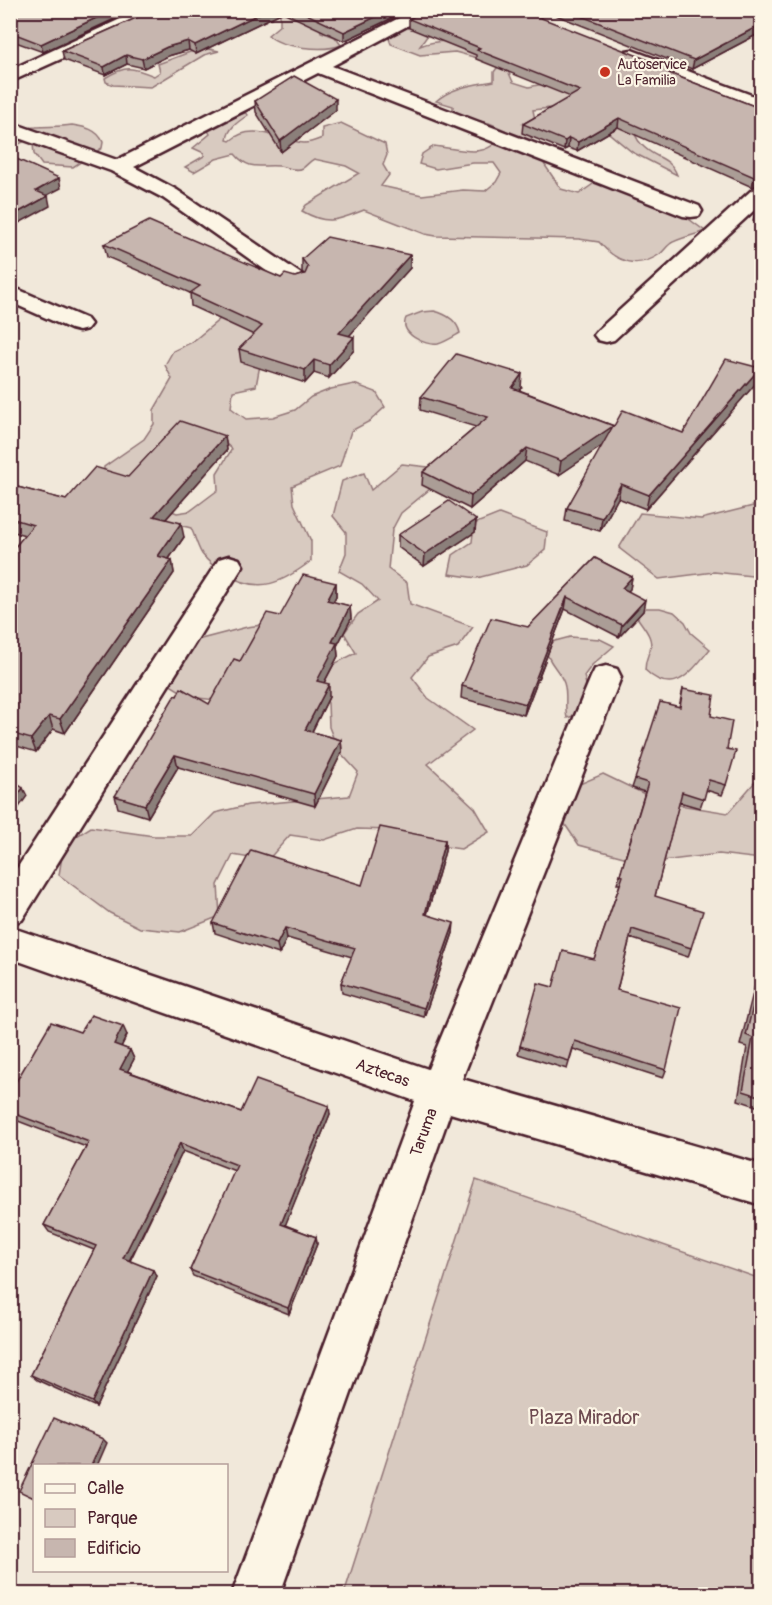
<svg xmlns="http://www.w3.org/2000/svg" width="772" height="1605" font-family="Pangolin,sans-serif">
	<rect width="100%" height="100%" fill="#f1e8da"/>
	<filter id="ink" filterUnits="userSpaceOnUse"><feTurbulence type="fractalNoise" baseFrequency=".0167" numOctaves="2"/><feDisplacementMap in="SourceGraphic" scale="12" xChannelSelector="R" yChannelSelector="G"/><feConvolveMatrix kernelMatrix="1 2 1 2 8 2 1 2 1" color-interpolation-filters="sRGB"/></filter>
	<g filter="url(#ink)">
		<g fill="#d8cac0" stroke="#917476" stroke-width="1.5">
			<path d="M280,11h34l7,21 14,5 6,8c-16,7 -60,3 -73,-10l12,-10z"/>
			<path d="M413,24l17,8 -10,14c33,-13 70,4 103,13l-14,14 4,9 16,5 18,-4 83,36c3,10 5,19 12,26 12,14 28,11 35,30l-45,-23 -33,-27 -14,-7 -35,-10 -17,2 2,10 -6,9 5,20 27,40 18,5 24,-17 21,-1 51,24 3,11 27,20c-10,4 -29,8 -35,13 -4,3 -6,7 -10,10 -23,16 -44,8 -61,-12l-20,-3 -143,-3 -11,-2 -61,-24c-26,10 -36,16 -62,1l4,-6 53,-32 -13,-7 -32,-7c-4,2 -7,6 -11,9 -7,4 -16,-1 -24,-2 -18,-2 -29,6 -44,-12l-19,5 -22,13 -9,-5 19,-11v-3l-11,-5 17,-14 -4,-7 39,-14 3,2c-9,6 -20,13 -21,25l3,1c22,-20 49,-1 74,2 6,0 13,-3 18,-5v-10l19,-5 44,21 2,11 -4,10 6,10 -8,11 41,9 41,-5 22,1 11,-9 5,-9 -7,-10h-21l-37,6 -17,-5 3,-10 12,-8c29,3 54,16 71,-16l-16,-7 -36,-7v-10l-17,-5c16,-14 37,-16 58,-20v-9l6,-8 -45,-12 -35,3 -29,-11 -3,-8z"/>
			<path d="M209,49l10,2 -15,4 -53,32 -38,-2 -7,-3 -1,-4c21,-13 27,-11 49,-2l6,-4 -2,-8 32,-12z"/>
			<path d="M72,125c13,2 25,4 31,17l-1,6 -29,19 -31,-2 -8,-11 -1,-10 -8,-3 -8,4 -2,11 -4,3v-29c9,0 16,-3 25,-3 12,-1 23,0 36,-2z"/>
			<path d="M250,281c21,11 38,12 61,12l8,12 -54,50 -6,15 -3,16 -23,5 -2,17 15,11 27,-2 22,-7 16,-13 20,-8 23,-5 22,8 9,15 -15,14 -19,10 -11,35 -48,20 2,18 17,37v20c-29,22 -50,33 -84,14 -9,-5 -19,-13 -25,-21 -5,-8 -7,-18 -11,-26 -18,-7 -40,1 -57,-9 -5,-3 -10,-8 -15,-12v-9l13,-2 45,17 13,-2 28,-21 -1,-17 15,-24c-23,-21 -27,-19 -57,-19 -10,16 -37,50 -57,51 -4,0 -10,-3 -14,-4v-10l40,-28 10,-15v-14l18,-31 -7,-14 8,-14 19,-9 28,-23 24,-6 -5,-12 -21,-5 9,-12z"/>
			<path d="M434,311c12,3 23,9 26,22 -7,4 -15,9 -22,11 -14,2 -39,-11 -32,-26l16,-6z"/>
			<polygon points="402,464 428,467 436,484 401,513 392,530 388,569 407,583 410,604 473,627 458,647 428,657 412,677 428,698 473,730 428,764 475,808 489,832 461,849 425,844 391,830 357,829 324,840 290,835 267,861 233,855 218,885 220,916 180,932 140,928 110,913 59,875 64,844 91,827 154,836 192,836 215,813 248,805 349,796 358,772 338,750 329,727 328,703 312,683 330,666 356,653 344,633 358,614 378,601 362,584 339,571 346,553 346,532 333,516 342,481 364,473 371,490"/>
			<polygon points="761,504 761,577 714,572 659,579 619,548 640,513 701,519"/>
			<polygon points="499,514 547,532 545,550 527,565 477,578 449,574 453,555 472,542 474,524"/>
			<path d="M646,608h14l14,4 11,10 6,11 19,16c-19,23 -36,49 -65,21 0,-10 2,-12 5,-20 4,-13 -7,-23 -13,-33z"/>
			<polygon points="262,625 224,701 190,697 167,683 182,644 247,627"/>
			<path d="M570,637l30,2 14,7 -22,19 -8,11 6,26 -8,11 -15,5c-3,-13 1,-23 -3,-35 -5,-14 -16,-20 -19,-35l10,-7z"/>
			<polygon points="603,774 661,802 728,813 761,775 761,859 719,854 646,863 579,845 547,798"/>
			<polygon points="476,1180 761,1279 761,1594 344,1594"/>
		</g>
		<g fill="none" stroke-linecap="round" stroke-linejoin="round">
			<defs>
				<g id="minor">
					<polygon points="140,10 163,10 161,14 10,82 10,70"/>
					<polygon points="415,10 437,10 332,66 699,206 702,211 699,216 691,217 683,216 318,73 134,167 177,190 304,276 307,281 304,286 296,288 288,286 163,198 111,171 10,135 10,122 117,160"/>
					<polygon points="762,185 762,203 614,340 606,342 598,340 594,335 598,330 755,187"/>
					<polygon points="10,286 87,319 91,324 87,329 79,331 71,329 10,302"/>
					<polygon points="229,556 239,559 243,566 22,920 10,924 10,879 219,559"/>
					<polygon points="606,666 617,669 621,677 462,1079 762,1165 762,1205 450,1113 280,1594 232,1594 415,1101 10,958 10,927 428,1069 591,677 595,669"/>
				</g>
				<polygon id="major" points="632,50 762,99 762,112 626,59 623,55 626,51"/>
			</defs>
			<use href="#minor" stroke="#4a1f2b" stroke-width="5"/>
			<use href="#major" stroke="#4a1f2b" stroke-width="5"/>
			<use href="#minor" fill="#fcf5e5" fill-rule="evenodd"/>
			<use href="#major" fill="#fcf5e5" fill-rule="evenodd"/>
		</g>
		<g fill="#ab9d96" stroke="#4a1f2b" stroke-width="1.5">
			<polygon points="10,10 134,10 43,52 10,40"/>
			<polygon points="154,10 409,10 344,41 283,12 196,54 189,50 168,56 144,68 127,64 105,75 64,60 62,51"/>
			<polygon points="543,10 762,10 762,32 692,69"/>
			<polygon points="409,19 674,70 674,75 762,109 762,184 752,187 618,127 577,151 568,148 564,150 522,133 523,124 571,97 476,59 476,55 409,28"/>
			<polygon points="255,101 336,110 281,152 256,112"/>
			<polygon points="762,206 762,224 753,221 755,212"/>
			<polygon points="104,244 281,278 295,277 304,274 302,272 302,259 410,255 410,268 349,336 354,350 329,378 314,373 305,383 241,362 239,349 254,335 191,306 190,293 107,257"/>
			<polygon points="760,368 757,382 646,509 618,498 600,531 565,521 567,508 603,445 559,475 525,461 470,509 422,485 423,472 476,427 420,410 421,397 521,388 519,390 614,426 683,433"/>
			<polygon points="225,436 227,450 166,519 184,537 169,559 172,560 174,573 65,733 53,729 36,752 10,744 10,553 25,535 10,531 10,485 66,500 128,477"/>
			<polygon points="476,520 475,532 424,566 398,547 398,535"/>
			<polygon points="595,558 632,577 630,589 628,591 643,611 619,637 565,609 524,715 461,698 462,686 528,627"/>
			<polygon points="336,583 336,596 333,602 350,606 351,619 337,646 338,656 324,683 329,697 312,732 341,740 342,752 315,806 178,767 148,817 118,808 115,796 209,704 240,661 280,616"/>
			<polygon points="683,689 711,716 727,749 726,785 722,795 706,790 700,808 679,802 655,896 691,948 688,957 630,938 617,990 666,1070 663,1078 573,1049 567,1069 518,1054 520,1046 553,987 594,959 620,884 617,884 645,792 632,788 635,779 679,707"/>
			<polygon points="445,840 445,851 427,915 453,933 424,1017 342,993 341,983 352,957 287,938 279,954 215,933 213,923 362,885"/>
			<polygon points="762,957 762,1108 738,1100 747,1047 740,1045"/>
			<polygon points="80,1032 127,1035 121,1047 130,1050 134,1059 127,1071 241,1112 330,1114 285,1225 316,1237 317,1244 289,1314 193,1276 190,1270 235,1171 183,1151 130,1261 157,1276 96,1407 37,1380 31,1375 94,1250 49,1232 44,1225 86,1147 10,1118 10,1092"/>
		</g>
		<g fill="#8b7f7a" stroke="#4a1f2b" stroke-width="1.5">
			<polygon points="113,10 134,10 43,52 41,44"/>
			<polygon points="267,10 283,10 283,12 196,54 195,45"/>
			<polygon points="390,10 409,10 344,41 344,32"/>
			<polygon points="762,24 762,32 692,69 694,60"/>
			<polygon points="188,41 189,50 168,56 144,68 142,59 167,47"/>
			<polygon points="126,55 127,64 105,75 104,67"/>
			<polygon points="336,99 336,110 281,152 280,141"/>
			<polygon points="619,118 618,127 577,151 578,142"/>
			<polygon points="569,138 568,148 564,150 565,141"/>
			<polygon points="762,175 762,184 752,187 754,177"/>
			<polygon points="59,178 61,188 38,200 36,191"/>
			<polygon points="48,196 50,206 10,228 10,217"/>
			<polygon points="410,255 410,268 340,346 339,333"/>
			<polygon points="354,337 354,350 329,378 329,365"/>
			<polygon points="314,360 314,373 305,383 305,370"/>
			<polygon points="760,368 757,382 646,509 649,495"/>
			<polygon points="522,374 521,388 511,401 512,388"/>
			<polygon points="613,426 611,440 559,475 561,461"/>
			<polygon points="225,436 227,450 156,530 154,516"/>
			<polygon points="527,448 525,461 470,509 471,496"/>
			<polygon points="621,484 618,498 600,531 602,518"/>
			<polygon points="476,520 475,532 424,566 425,554"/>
			<polygon points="181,523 184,537 161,570 158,556"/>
			<polygon points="172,560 174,573 65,733 60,719"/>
			<polygon points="632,577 630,589 619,600 622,588"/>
			<polygon points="336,583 336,596 327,613 327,600"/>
			<polygon points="567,597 565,609 524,715 526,704"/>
			<polygon points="645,600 643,611 619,637 622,625"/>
			<polygon points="350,606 351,619 337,646 338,656 318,694 317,681 332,642"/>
			<polygon points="329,684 329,697 306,743 305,730"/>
			<polygon points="49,716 53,729 36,752 31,739"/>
			<polygon points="341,740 342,752 315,806 314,794"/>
			<polygon points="175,755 178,767 148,817 145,805"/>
			<polygon points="23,788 27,796 10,820 10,806"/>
			<polygon points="445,840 445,851 424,924 425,914"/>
			<polygon points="454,923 453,933 424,1017 424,1008"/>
			<polygon points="285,928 287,938 279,954 277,944"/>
			<polygon points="123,1026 127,1035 118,1053 114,1044"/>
			<polygon points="130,1050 134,1059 124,1078 120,1069"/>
			<polygon points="329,1106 330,1114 283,1231 281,1224"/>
			<polygon points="180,1143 183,1151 127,1265 123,1258"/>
			<polygon points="316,1237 317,1244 289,1314 288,1308"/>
			<polygon points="153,1270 157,1276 96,1407 92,1402"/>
			<polygon points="103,1439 107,1443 97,1466 91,1466"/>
		</g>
		<g fill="#c7b6af" stroke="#4a1f2b" stroke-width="1.5">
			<polygon points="10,10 113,10 41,44 10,32"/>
			<polygon points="154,10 267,10 195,45 188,41 167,47 142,59 126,55 104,67 62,51"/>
			<polygon points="298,10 390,10 344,32"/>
			<polygon points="425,10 521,10 674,70 669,73 762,109 762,175 754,177 619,118 578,142 569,138 565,141 523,124 580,91 477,50 480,48 409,19"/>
			<polygon points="566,10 762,10 762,24 694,60"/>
			<polygon points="294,76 336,99 280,141 255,101"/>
			<polygon points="10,156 59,178 36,191 48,196 10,217"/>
			<polygon points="762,206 762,214 755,212"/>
			<polygon points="149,221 281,278 285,274 295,277 305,274 308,267 302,259 327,237 410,255 339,333 354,337 329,365 314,360 305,370 239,349 262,326 190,293 200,286 104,244"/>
			<polygon points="456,354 522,374 512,388 614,426 623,410 683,433 726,359 760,368 649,495 621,484 602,518 567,508 613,426 561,461 527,448 471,496 423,472 488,417 421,397"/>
			<polygon points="180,421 225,436 154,516 181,523 158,556 172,560 60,719 49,716 31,739 10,733 10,553 33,525 10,518 10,485 66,500 95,467 128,477"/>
			<polygon points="449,501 476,520 425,554 398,535"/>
			<polygon points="595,558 632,577 622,588 645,600 622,625 567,597 526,704 462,686 491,618 528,627"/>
			<polygon points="303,575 336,583 327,600 350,606 332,642 337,643 317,681 329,684 305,730 341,740 314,794 175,755 145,805 115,796 175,695 177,696 181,688 209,704 234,659 240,661 267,613 280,616"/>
			<polygon points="683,689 714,695 711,716 732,721 727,749 736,751 726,785 709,780 704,799 682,792 655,896 703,911 691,948 632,929 617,990 681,1008 666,1070 575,1041 569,1061 520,1046 538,983 553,987 563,951 594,959 623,876 620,875 648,783 635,779 660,702 680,707"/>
			<polygon points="10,779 23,788 10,806"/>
			<polygon points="380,827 445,840 425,914 454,923 424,1008 341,983 355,948 285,928 277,944 213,923 251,850 362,885"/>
			<polygon points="762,969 762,1097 743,1091 753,1038 746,1035"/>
			<polygon points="91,1015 123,1026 114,1044 130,1050 120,1069 241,1112 256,1080 329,1106 281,1224 316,1237 288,1308 190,1270 237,1165 180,1143 123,1258 153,1270 92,1402 31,1375 96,1246 44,1225 89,1142 10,1112 10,1092 51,1022 80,1032"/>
			<polygon points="54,1418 103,1439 91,1466 34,1466 34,1498 19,1491"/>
		</g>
	</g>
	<circle fill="#c8321e" stroke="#fcf5e5" stroke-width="2" cx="605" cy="72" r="6"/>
	<g text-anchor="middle" stroke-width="4.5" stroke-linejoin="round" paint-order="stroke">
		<g font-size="14" fill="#4a1f2b" stroke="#fcf5e5" text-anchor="start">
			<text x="617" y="69">Autoservice<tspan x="617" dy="16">La Familia</tspan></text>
		</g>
		<g font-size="16" fill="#4a1f2b" stroke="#fcf5e5">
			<text transform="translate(383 1072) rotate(19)" y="6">Aztecas</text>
			<text transform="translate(423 1132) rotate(-70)" y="6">Taruma</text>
		</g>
		<g font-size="20" fill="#6e4a50" stroke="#fcf5e5">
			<text x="584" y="1424">Plaza Mirador</text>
		</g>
	</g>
	<rect width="772" height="1605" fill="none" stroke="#fcf5e5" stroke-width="36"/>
	<rect x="18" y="18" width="736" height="1569" fill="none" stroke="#4a1f2b" stroke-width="2" filter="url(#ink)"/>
	<rect x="33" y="1464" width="195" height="108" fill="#fcf5e5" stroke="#b59f9b" stroke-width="1.5"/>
	<rect x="45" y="1484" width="30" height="9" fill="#fcf5e5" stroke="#b59f9b" stroke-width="1.5"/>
	<text x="87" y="1494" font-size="18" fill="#4a1f2b">Calle</text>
	<rect x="45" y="1509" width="30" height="18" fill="#d8cac0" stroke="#b59f9b" stroke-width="1.5"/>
	<text x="87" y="1524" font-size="18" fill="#4a1f2b">Parque</text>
	<rect x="45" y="1539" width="30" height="18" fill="#c7b6af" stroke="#b59f9b" stroke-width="1.5"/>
	<text x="87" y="1554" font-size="18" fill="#4a1f2b">Edificio</text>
</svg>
